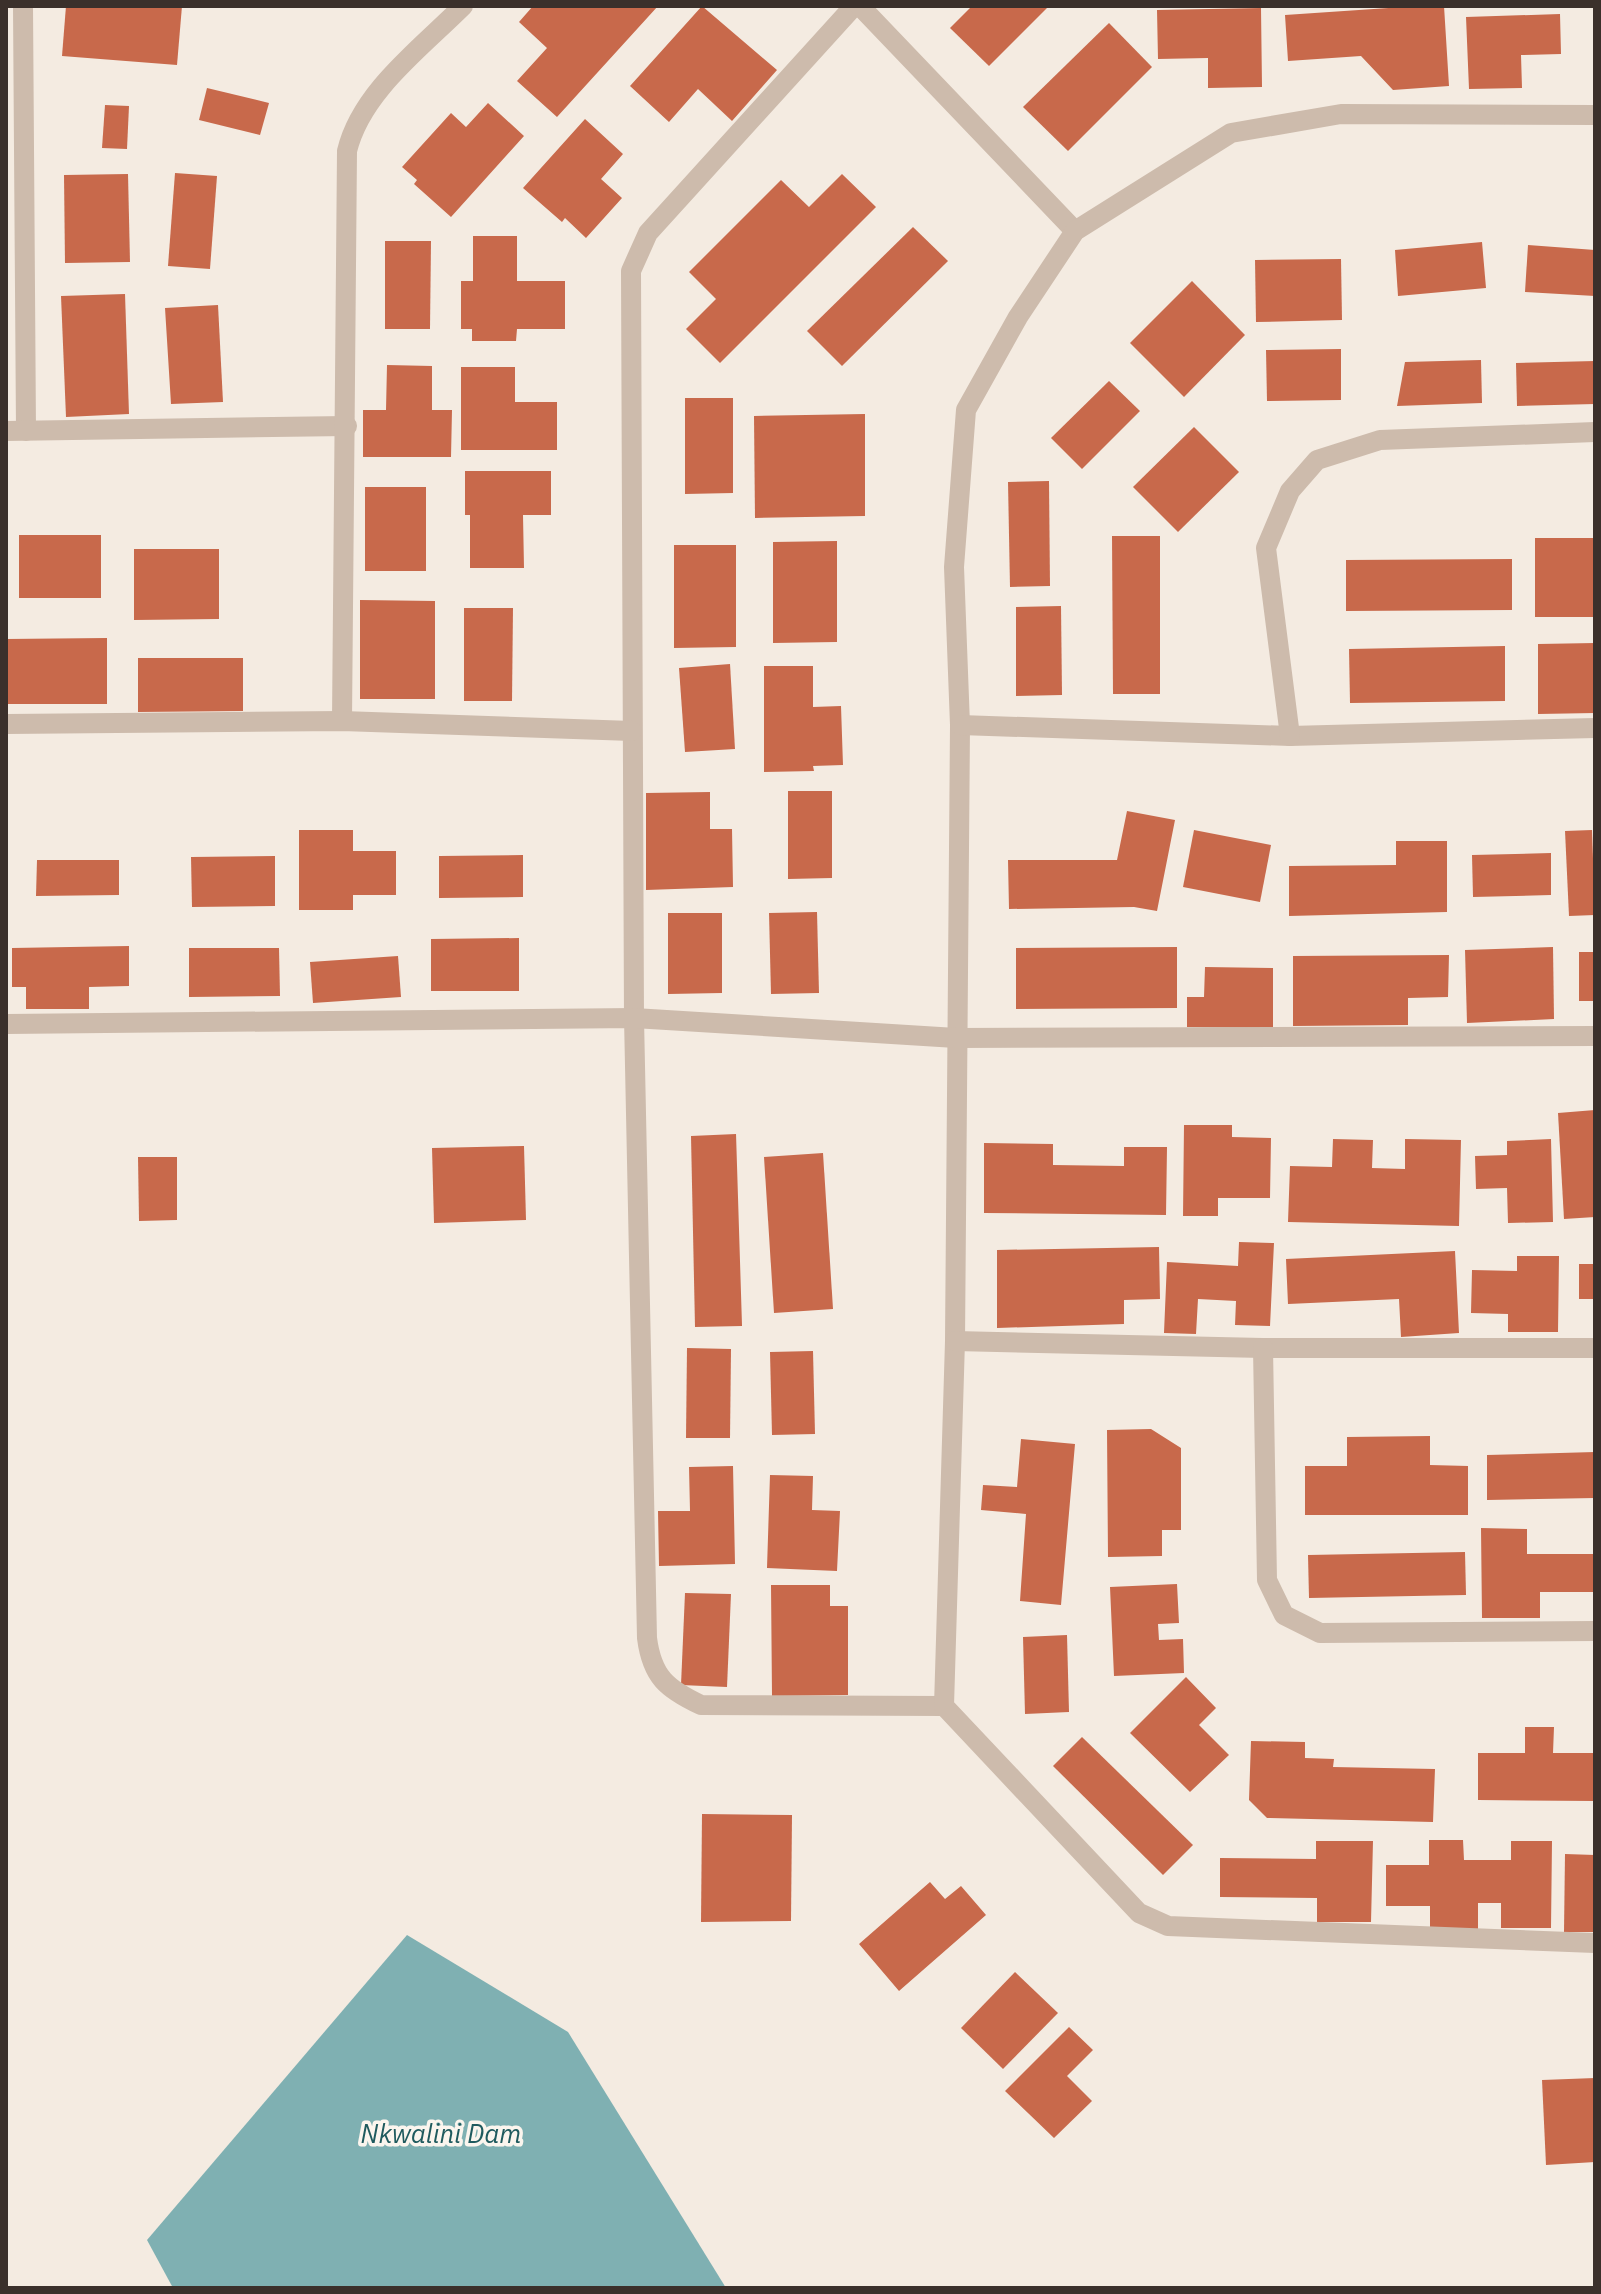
<svg xmlns="http://www.w3.org/2000/svg" width="1601" height="2294" font-family="'IBM Plex Sans',sans-serif">
	<rect width="100%" height="100%" fill="#f4ebe1"/>
	<polygon fill="#7fb0b2" points="407,1935 568,2032 726,2288 173,2288 147,2240"/>
	<g fill="#c8694b">
		<polygon points="66,6 182,6 177,65 62,56"/>
		<polygon points="533,6 658,6 557,117 517,81 547,48 519,22"/>
		<polygon points="702,6 777,70 732,121 698,89 669,122 630,86"/>
		<polygon points="972,6 1049,6 989,66 950,28"/>
		<polygon points="1418,6 1444,6 1449,86 1393,90 1361,56 1288,61 1285,15"/>
		<polygon points="1261,8 1262,87 1208,88 1208,58 1158,59 1157,10"/>
		<polygon points="1560,14 1561,54 1521,55 1522,88 1469,89 1466,17"/>
		<polygon points="1109,23 1152,67 1068,151 1023,107"/>
		<polygon points="207,88 269,103 260,135 199,120"/>
		<polygon points="488,103 524,136 451,217 414,184 417,180 402,167 451,113 466,127"/>
		<polygon points="105,105 129,106 127,149 102,148"/>
		<polygon points="585,119 623,154 601,179 622,198 586,238 565,218 562,222 523,188"/>
		<polygon points="175,173 217,176 210,269 168,266"/>
		<polygon points="128,174 130,262 65,263 64,175"/>
		<polygon points="842,174 876,207 720,363 686,329 716,299 689,272 781,180 809,207"/>
		<polygon points="913,227 948,261 842,366 807,331"/>
		<polygon points="473,236 517,236 517,281 565,281 565,329 517,329 516,341 472,341 472,329 461,329 461,281 473,281"/>
		<polygon points="385,241 431,241 430,329 385,329"/>
		<polygon points="1482,242 1486,288 1398,296 1395,250"/>
		<polygon points="1528,245 1595,250 1595,296 1525,292"/>
		<polygon points="1341,259 1342,320 1256,322 1255,260"/>
		<polygon points="1192,281 1245,335 1184,397 1130,343"/>
		<polygon points="125,294 129,414 66,417 61,296"/>
		<polygon points="218,305 223,402 171,404 165,308"/>
		<polygon points="1341,349 1341,400 1267,401 1266,350"/>
		<polygon points="1481,360 1482,403 1397,406 1405,362"/>
		<polygon points="1595,361 1595,404 1517,406 1516,363"/>
		<polygon points="387,365 432,366 432,410 452,410 451,457 363,457 363,410 386,410"/>
		<polygon points="461,367 515,367 515,402 557,402 557,450 461,450"/>
		<polygon points="1109,381 1140,411 1082,469 1051,438"/>
		<polygon points="685,398 733,398 733,493 685,494"/>
		<polygon points="865,414 865,516 755,518 754,416"/>
		<polygon points="1194,427 1239,472 1178,532 1133,487"/>
		<polygon points="465,471 551,471 551,515 523,515 524,568 470,568 470,515 465,515"/>
		<polygon points="1049,481 1050,586 1010,587 1008,482"/>
		<rect x="365" y="487" width="61" height="84"/>
		<rect x="19" y="535" width="82" height="63"/>
		<polygon points="1112,536 1160,536 1160,694 1113,694"/>
		<rect x="1535" y="538" width="60" height="79"/>
		<polygon points="837,541 837,642 773,643 773,542"/>
		<polygon points="674,545 736,545 736,647 674,648"/>
		<polygon points="134,549 219,549 219,619 134,620"/>
		<polygon points="1512,559 1512,610 1346,611 1346,560"/>
		<polygon points="360,600 435,601 435,699 360,699"/>
		<polygon points="1061,606 1062,695 1016,696 1016,607"/>
		<polygon points="464,608 513,608 512,701 464,701"/>
		<polygon points="107,638 107,704 6,704 6,639"/>
		<polygon points="1595,643 1595,713 1538,714 1538,644"/>
		<polygon points="1505,646 1505,701 1350,703 1349,649"/>
		<polygon points="138,658 243,658 243,711 138,712"/>
		<polygon points="730,664 735,749 685,752 679,668"/>
		<polygon points="764,666 813,666 813,707 841,706 843,765 813,766 814,771 764,772"/>
		<polygon points="788,791 832,791 832,878 788,879"/>
		<polygon points="710,792 710,829 732,829 733,887 646,890 646,793"/>
		<polygon points="1127,811 1175,820 1157,911 1134,907 1009,909 1008,860 1117,860"/>
		<polygon points="299,830 353,830 353,851 396,851 396,895 353,895 353,910 299,910"/>
		<polygon points="1194,830 1271,845 1260,902 1183,887"/>
		<polygon points="1592,830 1595,915 1569,916 1565,831"/>
		<polygon points="1396,841 1447,841 1447,912 1289,916 1289,866 1396,865"/>
		<polygon points="1551,853 1551,895 1473,897 1472,855"/>
		<polygon points="523,855 523,897 439,898 439,856"/>
		<polygon points="275,856 275,906 192,907 191,857"/>
		<polygon points="37,860 119,860 119,895 36,896"/>
		<polygon points="817,912 819,993 771,994 769,913"/>
		<polygon points="668,913 722,913 722,993 668,994"/>
		<polygon points="519,938 519,991 431,991 431,939"/>
		<polygon points="129,946 129,986 89,987 89,1009 26,1009 26,987 12,987 12,948"/>
		<polygon points="1177,947 1177,1008 1016,1009 1016,948"/>
		<polygon points="1553,947 1554,1019 1467,1023 1465,950"/>
		<polygon points="189,948 279,948 280,996 189,997"/>
		<rect x="1579" y="952" width="16" height="49"/>
		<polygon points="1449,955 1448,997 1408,998 1408,1025 1293,1026 1293,956"/>
		<polygon points="398,956 401,997 313,1003 310,962"/>
		<polygon points="1205,967 1273,968 1273,1028 1187,1027 1187,997 1204,997"/>
		<polygon points="1595,1110 1595,1217 1564,1219 1558,1113"/>
		<polygon points="1184,1125 1232,1125 1232,1137 1271,1138 1270,1198 1218,1198 1218,1216 1183,1216"/>
		<polygon points="736,1134 742,1326 695,1327 691,1136"/>
		<polygon points="1333,1139 1373,1140 1372,1168 1405,1169 1405,1139 1461,1140 1459,1226 1288,1222 1290,1166 1332,1167"/>
		<polygon points="1551,1139 1553,1222 1508,1223 1507,1188 1476,1189 1475,1156 1507,1155 1507,1141"/>
		<polygon points="984,1143 1053,1144 1053,1165 1124,1166 1124,1147 1167,1147 1166,1215 984,1213"/>
		<polygon points="524,1146 526,1220 434,1223 432,1148"/>
		<polygon points="823,1153 833,1309 774,1313 764,1157"/>
		<polygon points="138,1157 177,1157 177,1220 139,1221"/>
		<polygon points="1239,1242 1274,1243 1270,1326 1235,1325 1236,1301 1198,1299 1196,1334 1164,1333 1167,1262 1238,1266"/>
		<polygon points="1159,1247 1160,1299 1124,1300 1124,1324 997,1328 997,1250"/>
		<polygon points="1455,1251 1459,1333 1401,1337 1399,1299 1288,1304 1286,1259"/>
		<polygon points="1517,1256 1559,1256 1558,1332 1508,1332 1508,1314 1471,1313 1472,1270 1517,1271"/>
		<rect x="1579" y="1264" width="16" height="35"/>
		<polygon points="687,1348 731,1349 730,1438 686,1438"/>
		<polygon points="813,1351 815,1434 772,1435 770,1352"/>
		<polygon points="1151,1429 1181,1448 1181,1530 1162,1530 1162,1556 1108,1557 1107,1430"/>
		<polygon points="1430,1436 1430,1465 1468,1466 1468,1515 1305,1515 1305,1466 1347,1466 1347,1437"/>
		<polygon points="1021,1439 1075,1444 1061,1605 1020,1601 1026,1514 981,1510 983,1485 1017,1487"/>
		<polygon points="1595,1452 1595,1498 1487,1500 1487,1455"/>
		<polygon points="733,1466 735,1564 659,1566 658,1511 690,1511 689,1467"/>
		<polygon points="770,1475 813,1476 812,1510 840,1511 837,1571 767,1568"/>
		<polygon points="1481,1528 1527,1529 1527,1554 1595,1554 1595,1592 1540,1592 1540,1618 1482,1618"/>
		<polygon points="1465,1552 1466,1595 1309,1598 1308,1555"/>
		<polygon points="1177,1584 1179,1623 1158,1624 1159,1640 1183,1639 1184,1673 1114,1676 1110,1587"/>
		<polygon points="771,1585 830,1585 830,1606 848,1606 848,1695 772,1696"/>
		<polygon points="685,1593 731,1594 727,1687 681,1685"/>
		<polygon points="1067,1635 1069,1712 1025,1714 1023,1637"/>
		<polygon points="1186,1677 1216,1708 1199,1725 1229,1755 1190,1792 1130,1733"/>
		<polygon points="1525,1727 1554,1727 1553,1753 1595,1753 1595,1801 1478,1800 1478,1753 1525,1753"/>
		<polygon points="1082,1737 1193,1845 1163,1875 1053,1766"/>
		<polygon points="1251,1741 1305,1742 1305,1758 1334,1759 1333,1767 1435,1769 1433,1822 1267,1818 1249,1800"/>
		<polygon points="702,1814 792,1815 791,1921 701,1922"/>
		<polygon points="1429,1840 1463,1840 1464,1860 1511,1860 1511,1841 1552,1841 1551,1928 1501,1928 1501,1903 1478,1903 1478,1930 1430,1931 1430,1906 1386,1906 1386,1865 1429,1865"/>
		<polygon points="1316,1841 1373,1841 1371,1922 1317,1922 1317,1898 1220,1897 1220,1858 1316,1859"/>
		<polygon points="1565,1854 1595,1855 1595,1932 1564,1932"/>
		<polygon points="930,1882 945,1899 961,1886 986,1915 899,1991 859,1944"/>
		<polygon points="1015,1972 1058,2013 1003,2069 961,2028"/>
		<polygon points="1069,2027 1093,2050 1067,2076 1092,2101 1054,2138 1005,2091"/>
		<polygon points="1595,2078 1595,2162 1546,2165 1542,2080"/>
	</g>
	<g fill="none" stroke-linecap="round" stroke-linejoin="round">
		<g stroke="#cdbbac" stroke-width="20">
			<polyline points="23,6 26,431"/>
			<path d="M854,6l-206,227 -17,38 3,747 13,620c5,39 20,51 54,67l243,1"/>
			<polyline points="860,6 1075,231"/>
			<polyline points="1595,115 1341,114 1231,133 1075,231 1018,317 966,410 954,567 960,725 955,1341 944,1706 1139,1913 1168,1926 1595,1943"/>
			<polyline points="6,431 347,426"/>
			<path d="M342,721l5,-570c14,-59 74,-103 116,-145"/>
			<polyline points="6,724 342,721 632,731"/>
			<polyline points="960,725 1290,736 1595,728"/>
			<polyline points="1290,736 1266,548 1290,491 1317,460 1380,440 1595,432"/>
			<polyline points="6,1024 634,1018 956,1038 1595,1036"/>
			<polyline points="955,1341 1263,1348 1595,1348"/>
			<polyline points="1263,1348 1267,1580 1284,1615 1320,1633 1595,1631"/>
		</g>
	</g>
	<g text-anchor="middle" stroke-width="7" stroke-linejoin="round" paint-order="stroke">
		<g font-size="26" font-style="italic" fill="#1f5a5e" stroke="#fbf5ee">
			<text x="441" y="2143">Nkwalini Dam</text>
		</g>
	</g>
	<rect width="1601" height="2294" fill="none" stroke="#3b302b" stroke-width="16"/>
</svg>
